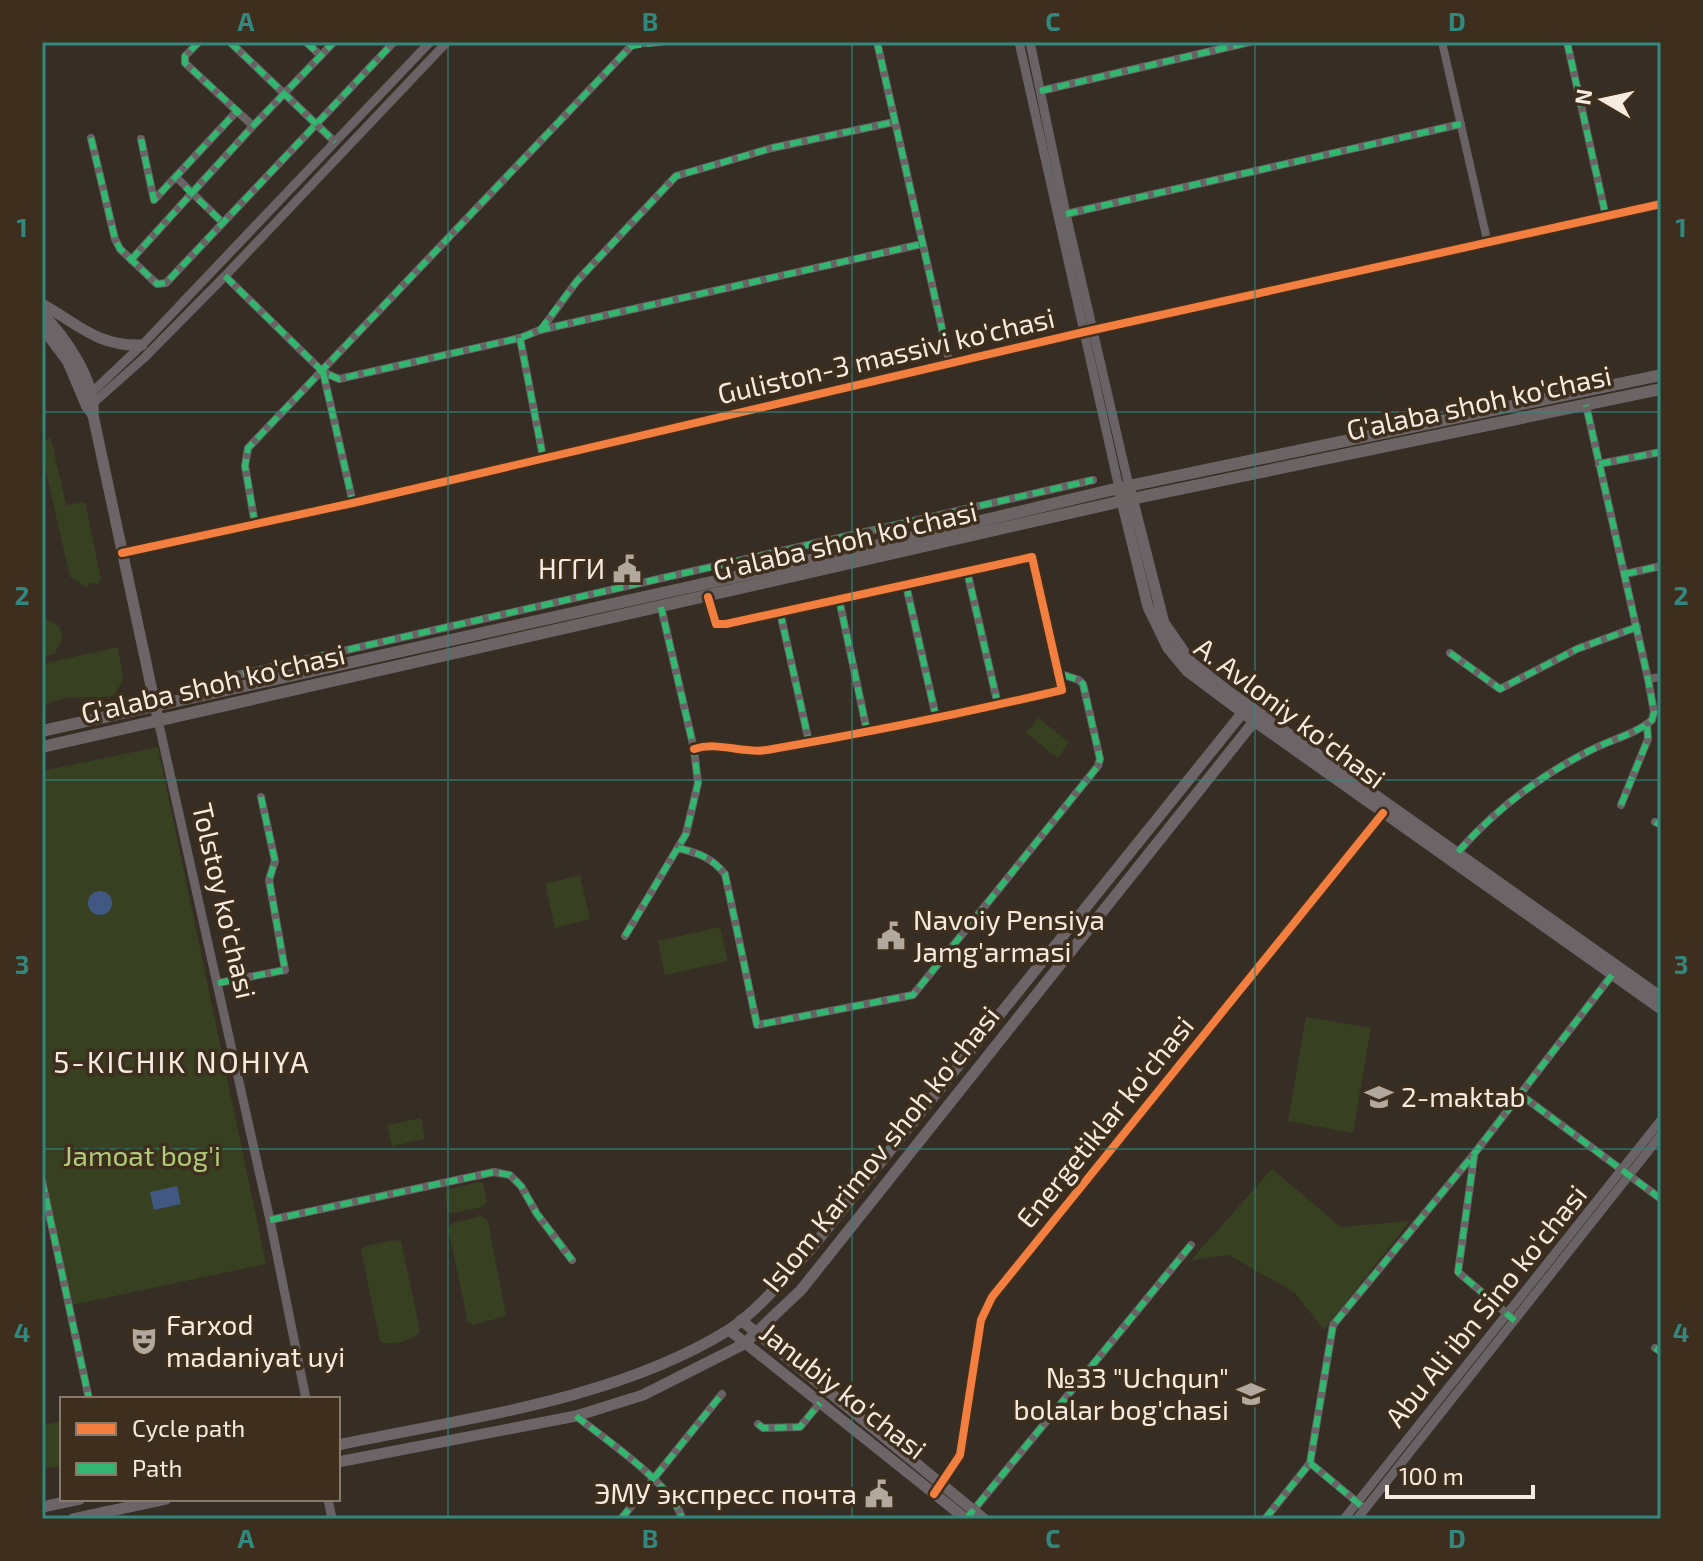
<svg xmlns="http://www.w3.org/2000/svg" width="1703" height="1561" font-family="'Exo 2',sans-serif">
	<rect width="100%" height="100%" fill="#362d24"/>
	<g fill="#374021">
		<polygon points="51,438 66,505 85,502 101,579 98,584 92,583 86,587 70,577 42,454 42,442"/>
		<polygon points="46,618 60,628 62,640 54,654 42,657 42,619"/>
		<path d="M118,647l5,32 -9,17c-25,4 -49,-4 -72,12v-44z"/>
		<polygon points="1038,718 1069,742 1058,758 1026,733"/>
		<polygon points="158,747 266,1264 72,1305 42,1162 42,771"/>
		<polygon points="580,875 590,919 555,928 545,884"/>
		<polygon points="720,927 728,961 665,975 658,941"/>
		<polygon points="1306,1017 1371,1028 1353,1133 1288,1121"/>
		<polygon points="421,1118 425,1139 392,1146 387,1125"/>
		<polygon points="1272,1169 1341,1227 1410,1221 1324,1330 1295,1293 1229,1255 1191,1260"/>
		<polygon points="478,1182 483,1183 487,1202 483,1207 453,1213 448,1212 445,1194 449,1189"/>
		<polygon points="482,1216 488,1221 506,1316 474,1325 468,1322 448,1228 453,1223"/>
		<path d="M393,1240l8,1 19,90c-7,10 -28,15 -40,11l-19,-92 5,-4z"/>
		<polygon points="62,1421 62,1466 43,1469 42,1425"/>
	</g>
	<g fill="#415882">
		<circle cx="100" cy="903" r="12"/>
		<polygon points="177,1186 181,1204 154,1210 150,1192"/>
	</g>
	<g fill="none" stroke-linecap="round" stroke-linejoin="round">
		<g stroke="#696366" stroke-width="8">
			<polyline points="199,42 185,56 185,63 253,126"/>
			<polyline points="230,42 335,142"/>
			<polyline points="306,42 321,56"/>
			<polyline points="877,42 950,364"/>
			<polyline points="1442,42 1488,244"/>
			<polyline points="1567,42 1606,217"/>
			<polyline points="630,44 661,42"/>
			<polyline points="1040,91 1250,42"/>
			<polyline points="91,138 115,239 120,249 157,284 166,283 394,42"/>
			<polyline points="141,139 154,200 237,111"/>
			<polyline points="176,177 223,223"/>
			<polyline points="1066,214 1461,124"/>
			<polyline points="131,260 253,126 334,42"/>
			<polyline points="225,276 323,372 339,379 520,338 540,330 922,244"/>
			<polyline points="541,330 577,281 676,176 772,148 894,122"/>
			<polyline points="520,338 543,457"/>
			<polyline points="323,372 353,503"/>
			<polyline points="1599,464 1661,452"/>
			<polyline points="255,524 245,466 248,448 635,42"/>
			<polyline points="122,553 353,503 1084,332 1661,204"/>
			<polyline points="967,571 998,705"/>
			<polyline points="1625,574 1661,566"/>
			<polyline points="906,585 936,717"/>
			<polyline points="839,599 867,731"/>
			<polyline points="780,612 809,742"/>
			<polyline points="1450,653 1500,689 1577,649 1637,627"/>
			<polyline points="1648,679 1661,677"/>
			<polyline points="237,687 237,675 1093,480"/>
			<path d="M694,749c25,-8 48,5 73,1 99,-17 198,-37 295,-60l-30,-133 -306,67h-10l-8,-27"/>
			<polyline points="1621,805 1648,739 1647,724"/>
			<polyline points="1655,822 1661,825"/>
			<path d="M678,848c20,5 33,9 47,26l32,151 156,-30 185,-229 2,-7 -17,-75 -4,-4 -21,-7"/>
			<path d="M1458,852c36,-41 83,-77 133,-102 19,-10 45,-16 61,-30l2,-8 -6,-33 -62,-274"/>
			<polyline points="625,936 686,834 698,783 694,749 661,607"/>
			<polyline points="218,983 285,970 269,880 275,861 261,797"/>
			<polyline points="1521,1095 1661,1199"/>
			<polyline points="1474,1157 1458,1272 1512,1318"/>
			<polyline points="42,1181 89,1399"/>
			<polyline points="270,1220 494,1172 510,1175 521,1186 537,1214 572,1260"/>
			<polyline points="1655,1348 1661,1352"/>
			<path d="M576,1416c27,22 99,70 106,103"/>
			<polyline points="758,1424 763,1428 800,1427 820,1403"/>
			<polyline points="1310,1463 1333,1325 1474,1154 1612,975"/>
			<polyline points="938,1487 960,1455 981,1320 992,1297 1383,813"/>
			<polyline points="972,1512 1191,1245"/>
			<polyline points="621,1519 722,1394"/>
			<polyline points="1265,1519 1310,1463 1362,1506"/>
		</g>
		<g stroke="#696366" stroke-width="9">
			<polyline points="1019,42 1119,488"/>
			<polyline points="1030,42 1066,214 1129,486"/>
			<polyline points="88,396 144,343 430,42"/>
			<polyline points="90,406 144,358 225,276 447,42"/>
			<polyline points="158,720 270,1220 306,1399"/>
			<polyline points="328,1499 332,1519"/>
			<polyline points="1344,1519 1661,1120"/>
			<polyline points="1357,1519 1661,1135"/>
		</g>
		<g stroke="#6c6467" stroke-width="11">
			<path d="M42,304c36,20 56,43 100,41"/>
			<path d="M42,313c23,24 54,67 51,102l64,299"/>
			<polyline points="42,327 68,362 87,407 93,415"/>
			<polyline points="1129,486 1164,623 1191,662 1228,691 1661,997"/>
			<polyline points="1120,493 1148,607 1168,648 1187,671 1254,721 1661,1009"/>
			<polyline points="741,1320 984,1519"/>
			<polyline points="729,1330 966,1519"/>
			<path d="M338,1445c128,-27 277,-45 389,-114 31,-20 58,-54 83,-81l438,-544"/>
			<polyline points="338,1462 576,1416 643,1395 744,1344 801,1290 1260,714"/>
			<polyline points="42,1507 80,1499"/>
			<polyline points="73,1519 166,1499"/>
		</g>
		<g stroke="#6c6365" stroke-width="12">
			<polyline points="42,731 901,540 1119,488 1661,375"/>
			<polyline points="42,747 1122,501 1661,389"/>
		</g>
		<g stroke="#33b770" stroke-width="6" stroke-dasharray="12 6" stroke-linecap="butt">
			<polyline points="199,42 185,56 185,63 245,118"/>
			<polyline points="230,42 335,142"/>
			<polyline points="306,42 321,56"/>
			<polyline points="877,42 950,364"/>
			<polyline points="1567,42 1606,217"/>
			<polyline points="630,44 632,46 661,42"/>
			<polyline points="1040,91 1250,42"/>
			<polyline points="91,138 115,239 120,249 157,284 166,283 394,42"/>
			<polyline points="141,139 154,200 237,111"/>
			<polyline points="185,187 223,223"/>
			<polyline points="1066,214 1461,124"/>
			<polyline points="131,260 253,126 334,42"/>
			<polyline points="225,276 323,372 339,379 520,338 540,330 922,244"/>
			<polyline points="540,330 577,281 676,176 772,148 894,122"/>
			<polyline points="520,338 543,457"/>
			<polyline points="323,372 353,503"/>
			<polyline points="1599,464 1661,452"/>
			<polyline points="255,524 245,466 248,448 635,42"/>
			<polyline points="967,571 998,705"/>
			<polyline points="1625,574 1661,566"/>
			<polyline points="906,585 936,717"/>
			<polyline points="839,599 867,731"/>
			<polyline points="780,612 809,742"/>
			<polyline points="1450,653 1500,689 1577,649 1637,627"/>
			<polyline points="237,687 237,675 1093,480"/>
			<polyline points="1621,805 1648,739 1647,724"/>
			<polyline points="1655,822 1661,825"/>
			<path d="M678,848c20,5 33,9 47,26l32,151 156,-30 185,-229 2,-7 -17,-75 -4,-4 -21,-7"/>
			<path d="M1458,852c36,-41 83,-77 133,-102 19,-10 45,-16 61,-30l2,-8 -6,-33 -62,-274"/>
			<polyline points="625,936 686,834 698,783 694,749 661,607"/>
			<polyline points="218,983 285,970 269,880 275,861 261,797"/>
			<polyline points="1521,1095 1661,1199"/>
			<polyline points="1474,1156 1458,1272 1515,1321"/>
			<polyline points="42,1181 89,1399"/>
			<polyline points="270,1220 494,1172 510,1175 521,1186 537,1214 572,1260"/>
			<polyline points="1655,1348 1661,1352"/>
			<path d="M576,1416c27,22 99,70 106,103"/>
			<polyline points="758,1424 763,1428 800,1427 820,1403"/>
			<polyline points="1310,1463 1333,1325 1474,1154 1612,975"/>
			<polyline points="621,1519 722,1394"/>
			<polyline points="966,1519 1191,1245"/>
			<polyline points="1265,1519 1310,1463 1365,1509"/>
		</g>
		<defs>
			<g id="cycleway">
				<polyline points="122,553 353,503 1084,332 1661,204"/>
				<path d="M694,749c25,-8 48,5 73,1 99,-17 198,-37 295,-60l-30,-133 -306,67h-10l-8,-27"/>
				<polyline points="934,1494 960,1455 981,1320 992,1297 1383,813"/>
			</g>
		</defs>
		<use href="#cycleway" stroke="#3d2e1d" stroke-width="13"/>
		<use href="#cycleway" stroke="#f27e40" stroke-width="8"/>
	</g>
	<path fill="none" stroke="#32887f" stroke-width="2" stroke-opacity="0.55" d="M448,42v1477M852,42v1477M1255,42v1477M42,412h1619M42,780h1619M42,1149h1619"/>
	<defs>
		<symbol id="civic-bare" viewBox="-9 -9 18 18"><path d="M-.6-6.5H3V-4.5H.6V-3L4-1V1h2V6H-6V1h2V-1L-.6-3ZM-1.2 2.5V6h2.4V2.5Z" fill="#b2a89e" stroke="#3d2e1d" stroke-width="2.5" paint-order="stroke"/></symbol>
		<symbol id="school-bare" viewBox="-9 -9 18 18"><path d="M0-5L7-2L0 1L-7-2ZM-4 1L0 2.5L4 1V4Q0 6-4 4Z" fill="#b2a89e" stroke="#3d2e1d" stroke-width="2.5" paint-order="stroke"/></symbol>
		<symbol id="theatre-bare" viewBox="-9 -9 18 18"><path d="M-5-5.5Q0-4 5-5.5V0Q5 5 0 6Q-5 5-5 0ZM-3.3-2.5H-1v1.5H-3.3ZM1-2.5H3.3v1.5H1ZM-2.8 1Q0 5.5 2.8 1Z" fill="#b2a89e" stroke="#3d2e1d" stroke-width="2.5" paint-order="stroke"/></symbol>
	</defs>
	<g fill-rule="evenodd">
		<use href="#civic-bare" x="607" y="549" width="40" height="40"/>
		<use href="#civic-bare" x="871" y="916" width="40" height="40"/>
		<use href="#school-bare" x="1359" y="1077" width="40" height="40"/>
		<use href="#theatre-bare" x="124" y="1321" width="40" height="40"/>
		<use href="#school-bare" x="1231" y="1374" width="40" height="40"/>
		<use href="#civic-bare" x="859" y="1474" width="40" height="40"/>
	</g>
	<g text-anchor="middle" stroke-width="7" stroke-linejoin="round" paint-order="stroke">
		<g font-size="28" fill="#f5ebe0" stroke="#3d2e1d">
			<text transform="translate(886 356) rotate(-13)" y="10">Guliston-3 massivi ko'chasi</text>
			<text transform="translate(1479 403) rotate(-12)" y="10">G'alaba shoh ko'chasi</text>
			<text transform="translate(845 541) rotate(-13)" y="10">G'alaba shoh ko'chasi</text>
			<text transform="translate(213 684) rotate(-13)" y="10">G'alaba shoh ko'chasi</text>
			<text transform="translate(1290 713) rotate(37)" y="10">A. Avloniy ko'chasi</text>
			<text transform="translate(224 901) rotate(77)" y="10">Tolstoy ko'chasi</text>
			<text transform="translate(1105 1122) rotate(-51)" y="10">Energetiklar ko'chasi</text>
			<text transform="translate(881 1149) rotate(-51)" y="10">Islom Karimov shoh ko'chasi</text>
			<text transform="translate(1486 1306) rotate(-51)" y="10">Abu Ali ibn Sino ko'chasi</text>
			<text transform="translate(843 1391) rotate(38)" y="10">Janubiy ko'chasi</text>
		</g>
		<g font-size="28" fill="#f5ebe0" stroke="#3d2e1d" text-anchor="end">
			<text x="605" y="579">НГГИ</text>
			<text x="913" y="930" text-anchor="start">Navoiy Pensiya<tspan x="913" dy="32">Jamg'armasi</tspan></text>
			<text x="1401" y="1107" text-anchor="start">2-maktab</text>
			<text x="166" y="1335" text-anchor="start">Farxod<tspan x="166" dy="32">madaniyat uyi</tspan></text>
			<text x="1229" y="1388">№33 "Uchqun"<tspan x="1229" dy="32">bolalar bog'chasi</tspan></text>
			<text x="857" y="1504">ЭМУ экспресс почта</text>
		</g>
		<g font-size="28" fill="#afcc79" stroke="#3d2e1d">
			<text x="142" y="1166">Jamoat bog'i</text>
		</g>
		<g font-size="30" letter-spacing="2" fill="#f5ebe0" stroke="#3d2e1d">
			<text x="182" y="1073">5-KICHIK NOHIYA</text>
		</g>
	</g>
	<rect width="1703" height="1561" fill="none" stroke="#3d2e1d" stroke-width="88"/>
	<rect x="60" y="1397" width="280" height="104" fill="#3d2e1d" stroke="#877a6b" stroke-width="2"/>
	<rect x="76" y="1423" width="40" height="12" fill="#f27e40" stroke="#877a6b" stroke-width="2"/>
	<text x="132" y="1437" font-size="24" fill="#f5ebe0">Cycle path</text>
	<rect x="76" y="1463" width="40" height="12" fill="#33b770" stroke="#877a6b" stroke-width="2"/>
	<text x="132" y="1477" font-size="24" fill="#f5ebe0">Path</text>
	<g transform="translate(1603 100) rotate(279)" stroke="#3d2e1d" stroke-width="6" paint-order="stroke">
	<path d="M0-6L14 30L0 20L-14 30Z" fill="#f5ebe0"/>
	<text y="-12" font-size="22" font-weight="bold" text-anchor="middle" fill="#f5ebe0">N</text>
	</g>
	<path d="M1387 1485v12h146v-12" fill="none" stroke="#f5ebe0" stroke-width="4"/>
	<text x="1399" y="1485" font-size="24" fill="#f5ebe0" stroke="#3d2e1d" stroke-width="6" paint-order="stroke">100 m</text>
	<rect x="44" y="44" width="1615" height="1473" fill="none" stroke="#32887f" stroke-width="3"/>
	<g font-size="26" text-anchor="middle" font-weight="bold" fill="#32887f">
		<text x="246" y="31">A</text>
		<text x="650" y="31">B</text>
		<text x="1053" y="31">C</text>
		<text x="1457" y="31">D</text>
		<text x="22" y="237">1</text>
		<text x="1681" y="237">1</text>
		<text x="22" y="605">2</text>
		<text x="1681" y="605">2</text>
		<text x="22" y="974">3</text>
		<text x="1681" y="974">3</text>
		<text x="22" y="1342">4</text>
		<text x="1681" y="1342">4</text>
		<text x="246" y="1548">A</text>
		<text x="650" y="1548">B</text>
		<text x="1053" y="1548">C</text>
		<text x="1457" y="1548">D</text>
	</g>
</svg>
